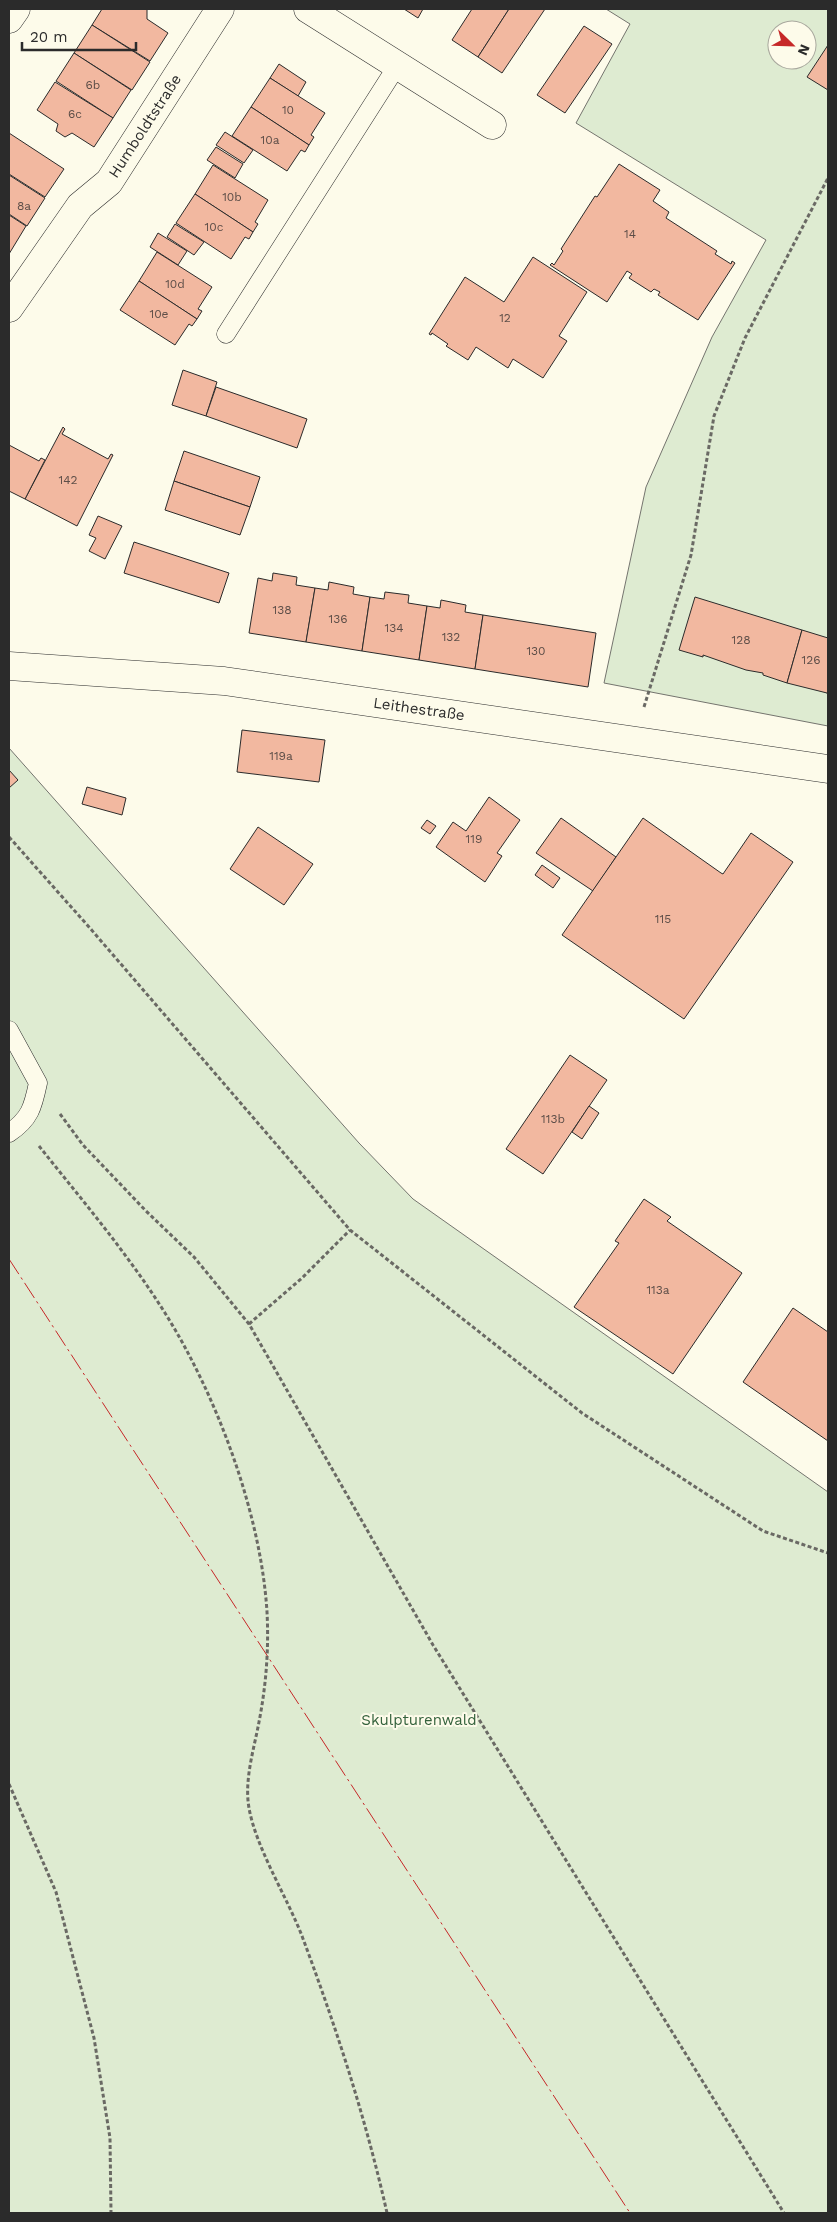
<svg xmlns="http://www.w3.org/2000/svg" width="837" height="2222" font-family="'Work Sans',sans-serif">
	<rect width="100%" height="100%" fill="#fdfbea"/>
	<g fill="#deebd1" stroke="#74746e" fill-rule="evenodd">
		<path d="M606,9h222v717l-224,-43 42,-196 66,-150 54,-97 -190,-117 54,-99zM777,30h30v30h-30z"/>
		<polygon points="9,748 359,1143 413,1199 828,1492 828,2213 9,2213"/>
	</g>
	<g fill="#f2b8a0" stroke="#2b2b2b">
		<polygon points="102,9 147,9 147,19 168,33 150,61 92,25"/>
		<polygon points="404,9 423,9 418,18"/>
		<polygon points="472,9 509,9 478,57 452,40"/>
		<polygon points="509,9 545,9 502,73 478,57"/>
		<polygon points="92,25 150,62 132,90 74,53"/>
		<polygon points="584,26 612,44 565,113 537,95"/>
		<polygon points="828,45 828,90 807,77"/>
		<polygon points="74,53 131,90 113,118 56,81"/>
		<polygon points="279,64 306,82 298,96 270,78"/>
		<polygon points="270,78 325,113 311,135 314,137 309,145 251,107"/>
		<polygon points="55,82 113,118 94,147 72,133 65,137 56,131 58,124 37,110"/>
		<polygon points="251,107 309,145 305,152 301,150 287,171 232,136"/>
		<polygon points="225,132 253,150 244,163 216,145"/>
		<polygon points="9,133 64,169 45,197 9,174"/>
		<polygon points="216,147 243,164 235,178 207,160"/>
		<polygon points="619,164 660,190 653,201 669,212 666,218 717,251 715,254 731,264 732,261 735,263 698,320 658,295 660,292 654,289 651,292 629,278 632,274 627,271 607,302 550,265 552,263 554,265 563,251 561,249 595,196 597,197"/>
		<polygon points="213,165 268,200 255,222 258,224 253,232 195,194"/>
		<polygon points="9,175 45,198 27,226 9,214"/>
		<polygon points="195,194 253,232 249,239 245,237 231,259 176,223"/>
		<polygon points="9,215 26,226 9,254"/>
		<polygon points="175,224 204,242 194,255 167,237"/>
		<polygon points="158,233 187,251 178,265 150,247"/>
		<polygon points="157,252 212,287 198,309 202,311 197,319 139,281"/>
		<polygon points="533,257 587,292 559,336 567,341 543,378 513,359 508,368 476,347 468,360 446,346 448,344 432,333 431,335 429,334 465,277 504,302"/>
		<polygon points="139,281 197,319 192,326 189,324 175,345 120,310"/>
		<polygon points="183,370 217,382 206,416 172,405"/>
		<polygon points="216,387 307,419 297,448 206,416"/>
		<polygon points="63,427 65,429 62,434 108,459 111,454 113,455 77,526 25,499"/>
		<polygon points="9,445 39,461 41,458 45,460 25,499 9,491"/>
		<polygon points="184,451 260,477 250,507 174,481"/>
		<polygon points="174,481 250,507 240,535 165,510"/>
		<polygon points="98,516 122,526 105,559 89,551 96,538 89,535"/>
		<polygon points="134,542 229,573 219,603 124,573"/>
		<polygon points="273,573 297,577 296,585 315,588 306,642 249,633 258,578 272,581"/>
		<polygon points="329,582 354,587 353,594 370,597 362,651 306,642 315,588 328,590"/>
		<polygon points="385,592 409,595 408,603 427,606 419,660 362,651 370,597 384,599"/>
		<polygon points="695,597 802,630 787,683 763,675 763,673 746,670 703,655 703,657 679,650"/>
		<polygon points="441,600 466,605 465,612 483,615 475,669 419,660 427,606 440,608"/>
		<polygon points="483,615 596,633 588,687 475,669"/>
		<polygon points="802,630 828,638 828,695 827,693 787,683"/>
		<polygon points="242,730 325,740 319,782 237,772"/>
		<polygon points="9,770 18,780 9,788"/>
		<polygon points="87,787 126,798 122,815 82,804"/>
		<polygon points="489,797 520,820 497,853 502,856 485,882 436,847 453,822 466,831"/>
		<polygon points="561,818 616,857 593,891 536,853"/>
		<polygon points="643,818 721,873 723,874 751,833 793,862 684,1019 562,935"/>
		<polygon points="427,820 436,826 430,834 421,828"/>
		<polygon points="258,827 313,864 284,905 230,869"/>
		<polygon points="542,865 560,878 553,888 535,875"/>
		<polygon points="570,1055 607,1080 543,1174 506,1149"/>
		<polygon points="589,1106 599,1113 582,1139 572,1132"/>
		<polygon points="644,1199 671,1217 667,1221 742,1273 673,1374 574,1307 619,1243 615,1241"/>
		<polygon points="793,1308 828,1332 828,1441 743,1382"/>
	</g>
	<g fill="none" stroke-linecap="round" stroke-linejoin="round">
		<defs>
			<g id="service">
				<polyline points="226,334 397,66"/>
				<path d="M9,1030l29,53c-5,24 -8,36 -29,50"/>
			</g>
			<g id="minor">
				<polyline points="308,9 492,125"/>
				<polyline points="9,19 16,9"/>
				<polyline points="9,308 80,206 109,182 220,9"/>
				<polyline points="9,666 224,681 828,769"/>
			</g>
		</defs>
		<use href="#service" stroke="#2b2b2b" stroke-width="19"/>
		<use href="#minor" stroke="#2b2b2b" stroke-width="29"/>
		<g stroke="#6a6964" stroke-width="3" stroke-dasharray="4 2.5" stroke-linecap="butt">
			<polyline points="644,707 691,555 714,416 745,338 828,178"/>
			<polyline points="9,837 89,927 350,1230 582,1413 763,1531 828,1553"/>
			<polyline points="60,1114 83,1145 146,1211 194,1257 249,1324 433,1645 784,2213"/>
			<path d="M39,1146c43,54 89,108 126,167 52,83 96,201 102,299 2,37 -1,74 -8,110 -5,27 -15,58 -10,86 7,40 38,89 53,128 34,91 64,183 85,277"/>
			<polyline points="249,1324 302,1278 350,1230"/>
			<polyline points="9,1784 56,1892 94,2038 110,2138 111,2213"/>
		</g>
		<use href="#service" stroke="#fdfbea" stroke-width="18"/>
		<use href="#minor" stroke="#fdfbea" stroke-width="28"/>
		<polyline stroke="#c62828" stroke-width="1" stroke-dasharray="18 4 2.5 4" stroke-linecap="butt" points="9,1259 630,2213"/>
	</g>
	<g text-anchor="middle" stroke-width="4" stroke-linejoin="round" paint-order="stroke">
		<g font-size="12" fill="#5d4e48">
			<text x="93" y="89">6b</text>
			<text x="288" y="114">10</text>
			<text x="75" y="118">6c</text>
			<text x="270" y="144">10a</text>
			<text x="232" y="201">10b</text>
			<text x="24" y="210">8a</text>
			<text x="214" y="231">10c</text>
			<text x="630" y="238">14</text>
			<text x="175" y="288">10d</text>
			<text x="159" y="318">10e</text>
			<text x="505" y="322">12</text>
			<text x="68" y="484">142</text>
			<text x="282" y="614">138</text>
			<text x="338" y="623">136</text>
			<text x="394" y="632">134</text>
			<text x="451" y="641">132</text>
			<text x="741" y="644">128</text>
			<text x="536" y="655">130</text>
			<text x="811" y="664">126</text>
			<text x="281" y="760">119a</text>
			<text x="474" y="843">119</text>
			<text x="663" y="923">115</text>
			<text x="553" y="1123">113b</text>
			<text x="658" y="1294">113a</text>
		</g>
		<g font-size="15" fill="#2b2b2b" stroke="#fdfbea">
			<text transform="translate(145 126) rotate(-57)" y="5">Humboldtstraße</text>
			<text transform="translate(419 709) rotate(8)" y="5">Leithestraße</text>
		</g>
		<g font-size="15" fill="#34623c" stroke="#fdfbea">
			<text x="419" y="1725">Skulpturenwald</text>
		</g>
	</g>
	<rect width="837" height="2222" fill="none" stroke="#2b2b2b" stroke-width="20"/>
	<g transform="translate(792 45) rotate(113)"><circle r="24" fill="#fdfbea" stroke="#a9a89e"/>
	<path d="M0-4L9 19L0 12L-9 19Z" fill="#c62828"/>
	<text y="-8" font-size="14" font-weight="bold" text-anchor="middle" fill="#2b2b2b">N</text>
	</g>
	<path d="M22 42v8h114v-8" fill="none" stroke="#2b2b2b" stroke-width="2.5"/>
	<text x="30" y="42" font-size="15" fill="#2b2b2b" stroke="#fdfbea" stroke-width="4" paint-order="stroke">20 m</text>
</svg>
